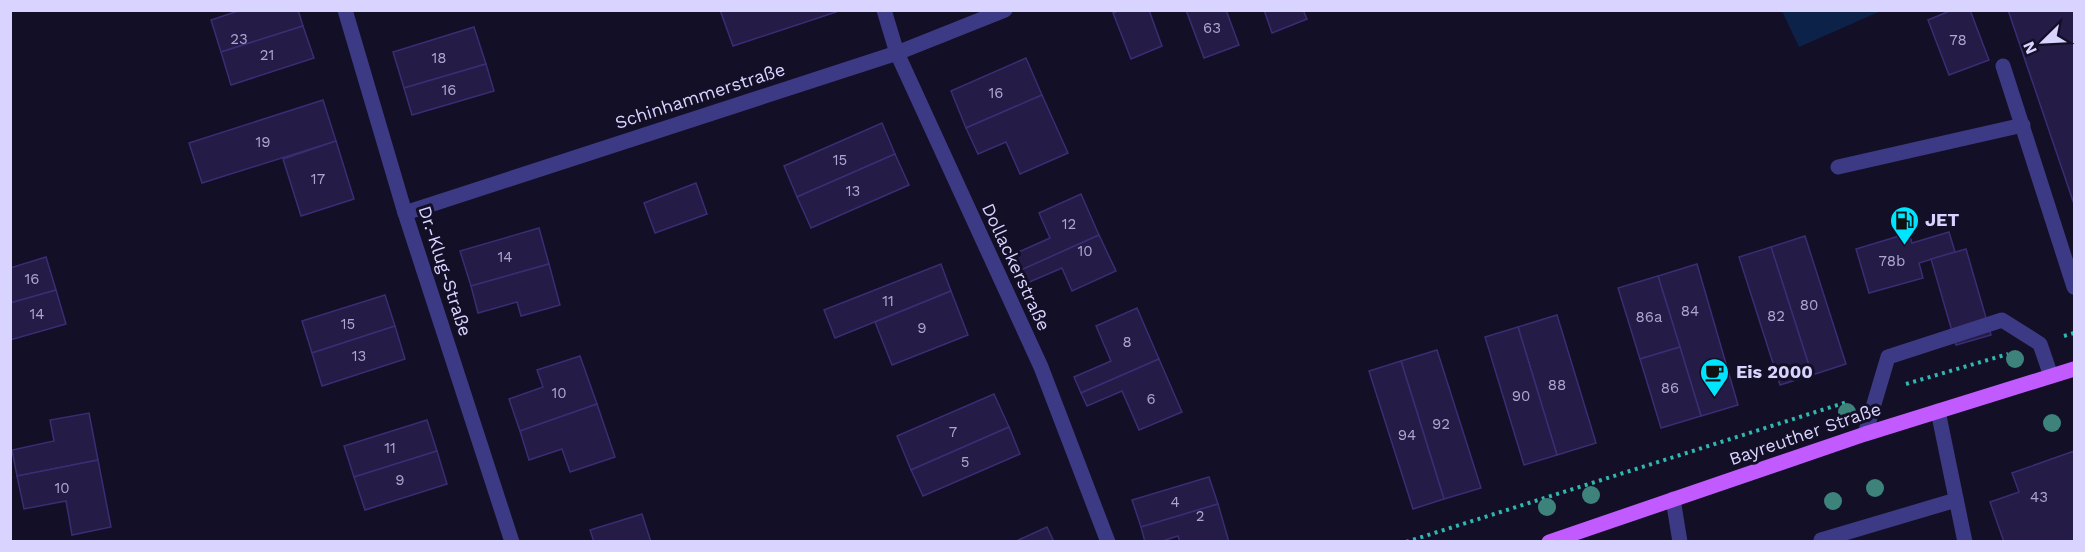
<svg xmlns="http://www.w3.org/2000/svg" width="2085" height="552" font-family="'Work Sans',sans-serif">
	<rect width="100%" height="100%" fill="#130f26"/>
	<polygon fill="#0c2248" points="1782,11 1881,11 1799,47"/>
	<g fill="#241b47" stroke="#3b2d73" stroke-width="1.5">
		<polygon points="241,10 298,10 303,26 221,52 211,20"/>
		<polygon points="720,10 835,10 836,12 733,46"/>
		<polygon points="1120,10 1149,10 1162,46 1131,59 1113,13"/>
		<polygon points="1186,10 1226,10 1239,45 1204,58"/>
		<polygon points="1264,10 1303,10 1307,19 1272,33"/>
		<polygon points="1952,10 1970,10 1989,60 1949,75 1928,20"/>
		<polygon points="2008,10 2074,10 2074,204"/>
		<polygon points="303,26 314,58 231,85 221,52"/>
		<polygon points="474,27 486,64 404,88 393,52"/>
		<polygon points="1026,58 1042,95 966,128 951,91"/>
		<polygon points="486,64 494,91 412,115 404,88"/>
		<polygon points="1042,95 1068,153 1020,174 1006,142 978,154 966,128"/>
		<polygon points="323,100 336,141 202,183 189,143"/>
		<polygon points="882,123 895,154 797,197 784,166"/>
		<polygon points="336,141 354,199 301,216 283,159"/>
		<polygon points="895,154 909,185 811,228 797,197"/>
		<polygon points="696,183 707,214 655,233 644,203"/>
		<polygon points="1081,194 1099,235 1021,270 1014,254 1050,238 1039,213"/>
		<polygon points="539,228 549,264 471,286 460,251"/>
		<polygon points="1949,232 1955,252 1919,263 1923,278 1869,293 1856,249 1909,233 1912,243"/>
		<polygon points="1099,235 1116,271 1072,291 1062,268 1027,283 1021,270"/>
		<polygon points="1805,236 1846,364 1812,375 1771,247"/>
		<polygon points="1771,247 1812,375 1780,385 1739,257"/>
		<polygon points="1966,249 1991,335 1956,345 1931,259"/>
		<polygon points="46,257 56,290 10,303 10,268"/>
		<polygon points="549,264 560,305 521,316 517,302 478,313 471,286"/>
		<polygon points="941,264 951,291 835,338 824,310"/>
		<polygon points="1697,264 1738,405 1701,416 1658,276"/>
		<polygon points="1658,276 1680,347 1640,359 1618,288"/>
		<polygon points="56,290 66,324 10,340 10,303"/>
		<polygon points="951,291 968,335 892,365 875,322"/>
		<polygon points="385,295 395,326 312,353 302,321"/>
		<polygon points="1137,308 1159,359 1081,393 1074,377 1111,361 1096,326"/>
		<polygon points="1557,315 1596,443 1557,455 1518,327"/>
		<polygon points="395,326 405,359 322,386 312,353"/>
		<polygon points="1518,327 1557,455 1524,465 1485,337"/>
		<polygon points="1680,347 1701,416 1661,428 1640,359"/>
		<polygon points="1437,350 1481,488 1444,499 1401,361"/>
		<polygon points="580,356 597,404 520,431 509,399 543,387 537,370"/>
		<polygon points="1159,359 1182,412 1139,430 1122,391 1087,406 1081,393"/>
		<polygon points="1401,361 1444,499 1413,509 1369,371"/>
		<polygon points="994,394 1009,427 911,470 897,436"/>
		<polygon points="597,404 615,457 570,472 562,449 529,460 520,431"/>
		<polygon points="89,413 98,460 17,476 12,450 54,441 50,420"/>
		<polygon points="427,420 437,451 354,477 344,446"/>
		<polygon points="1009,427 1020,454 923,496 911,470"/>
		<polygon points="437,451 447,484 365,510 354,477"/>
		<polygon points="2074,451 2074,542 2004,542 1990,502 2019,492 2012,473"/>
		<polygon points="98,460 111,527 72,535 66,501 24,509 17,476"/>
		<polygon points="1209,477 1218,504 1141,527 1132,500"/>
		<polygon points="1218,504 1229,542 1180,542 1178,536 1159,542 1145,542 1141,527"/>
		<polygon points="642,514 651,542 594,542 590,530"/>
		<polygon points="1047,527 1054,542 1014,542"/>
	</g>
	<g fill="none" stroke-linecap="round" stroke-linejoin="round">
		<g stroke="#2fb8b0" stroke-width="4" stroke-dasharray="3 4.5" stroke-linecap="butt">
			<polyline points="2064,336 2074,333"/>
			<polyline points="1906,384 2008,354"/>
			<polyline points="1406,542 1847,402"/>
		</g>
		<g stroke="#3d3a85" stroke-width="15">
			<polyline points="2003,66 2074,287"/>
			<polyline points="1838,167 2023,125"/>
			<polyline points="1938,411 1965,542"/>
			<polyline points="1865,434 1888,357 2002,320 2040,344 2051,376"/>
			<polyline points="1673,499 1680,542"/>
			<polyline points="1821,540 1956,500"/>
		</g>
		<g stroke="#3d3a85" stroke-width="15">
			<polyline points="345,10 405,213 512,542"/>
			<polyline points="884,10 897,53 1041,367 1108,542"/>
			<polyline points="405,213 897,53 1005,10"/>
		</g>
		<polyline stroke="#c25bff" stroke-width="15" points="1549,542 1865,434 2074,369"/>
	</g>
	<g fill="#3d827b">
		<circle cx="2015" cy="359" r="9"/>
		<circle cx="1847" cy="412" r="9"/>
		<circle cx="2052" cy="423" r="9"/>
		<circle cx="1875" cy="488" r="9"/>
		<circle cx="1591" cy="495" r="9"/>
		<circle cx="1833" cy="501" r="9"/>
		<circle cx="1547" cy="507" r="9"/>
	</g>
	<defs>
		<symbol id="fuel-pin" viewBox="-11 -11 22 30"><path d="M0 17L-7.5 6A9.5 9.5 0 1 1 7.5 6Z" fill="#00e5ff" stroke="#130f26"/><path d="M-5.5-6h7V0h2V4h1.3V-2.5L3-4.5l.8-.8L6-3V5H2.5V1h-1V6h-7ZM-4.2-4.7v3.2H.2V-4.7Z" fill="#111"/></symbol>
		<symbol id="cafe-pin" viewBox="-11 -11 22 30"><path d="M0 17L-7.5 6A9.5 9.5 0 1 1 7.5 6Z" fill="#00e5ff" stroke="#130f26"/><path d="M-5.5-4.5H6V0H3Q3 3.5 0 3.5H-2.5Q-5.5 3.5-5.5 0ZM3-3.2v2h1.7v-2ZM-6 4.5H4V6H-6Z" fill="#111"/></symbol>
	</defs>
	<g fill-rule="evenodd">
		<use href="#fuel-pin" x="1888" y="204" width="33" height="45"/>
		<use href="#cafe-pin" x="1698" y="356" width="33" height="45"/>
	</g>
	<g text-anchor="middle" stroke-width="6" stroke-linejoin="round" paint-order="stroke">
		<g font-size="15" fill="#aca6d1">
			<text x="1212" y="33">63</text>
			<text x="239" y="44">23</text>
			<text x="1958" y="45">78</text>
			<text x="267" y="60">21</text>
			<text x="439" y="63">18</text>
			<text x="449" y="95">16</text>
			<text x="996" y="98">16</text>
			<text x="263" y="147">19</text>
			<text x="840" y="165">15</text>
			<text x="318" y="184">17</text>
			<text x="853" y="196">13</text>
			<text x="1069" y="229">12</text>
			<text x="1085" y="256">10</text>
			<text x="505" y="262">14</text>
			<text x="1892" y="266">78b</text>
			<text x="32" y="284">16</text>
			<text x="888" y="306">11</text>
			<text x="1809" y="310">80</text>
			<text x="1690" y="316">84</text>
			<text x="37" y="319">14</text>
			<text x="1776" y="321">82</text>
			<text x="1649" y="322">86a</text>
			<text x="348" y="329">15</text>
			<text x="922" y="333">9</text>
			<text x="1127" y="347">8</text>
			<text x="359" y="361">13</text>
			<text x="1557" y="390">88</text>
			<text x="1670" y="393">86</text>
			<text x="559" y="398">10</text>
			<text x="1521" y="401">90</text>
			<text x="1151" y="404">6</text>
			<text x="1441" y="429">92</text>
			<text x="953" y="437">7</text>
			<text x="1407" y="440">94</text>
			<text x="390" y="453">11</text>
			<text x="965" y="467">5</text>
			<text x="400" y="485">9</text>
			<text x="62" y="493">10</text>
			<text x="2039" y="502">43</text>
			<text x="1175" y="507">4</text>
			<text x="1200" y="521">2</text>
		</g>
		<g font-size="18" fill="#d9d4ff" stroke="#130f26">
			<text transform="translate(700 96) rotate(-18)" y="6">Schinhammerstraße</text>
			<text transform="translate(1016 267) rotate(65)" y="6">Dollackerstraße</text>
			<text transform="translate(445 271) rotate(72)" y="6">Dr.-Klug-Straße</text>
			<text transform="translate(1805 434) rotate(-19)" y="6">Bayreuther Straße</text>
		</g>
		<g font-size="18" font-weight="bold" fill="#d9d4ff" stroke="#130f26" text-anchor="start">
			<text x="1925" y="226">JET</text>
			<text x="1736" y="378">Eis 2000</text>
		</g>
	</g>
	<rect width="2085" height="552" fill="none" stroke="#d9d4ff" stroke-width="24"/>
	<g transform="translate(2043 42) rotate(246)" stroke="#130f26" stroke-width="4.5" paint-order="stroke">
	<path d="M0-4.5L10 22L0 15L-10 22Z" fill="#d9d4ff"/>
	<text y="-9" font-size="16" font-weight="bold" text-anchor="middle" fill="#d9d4ff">N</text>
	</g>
</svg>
